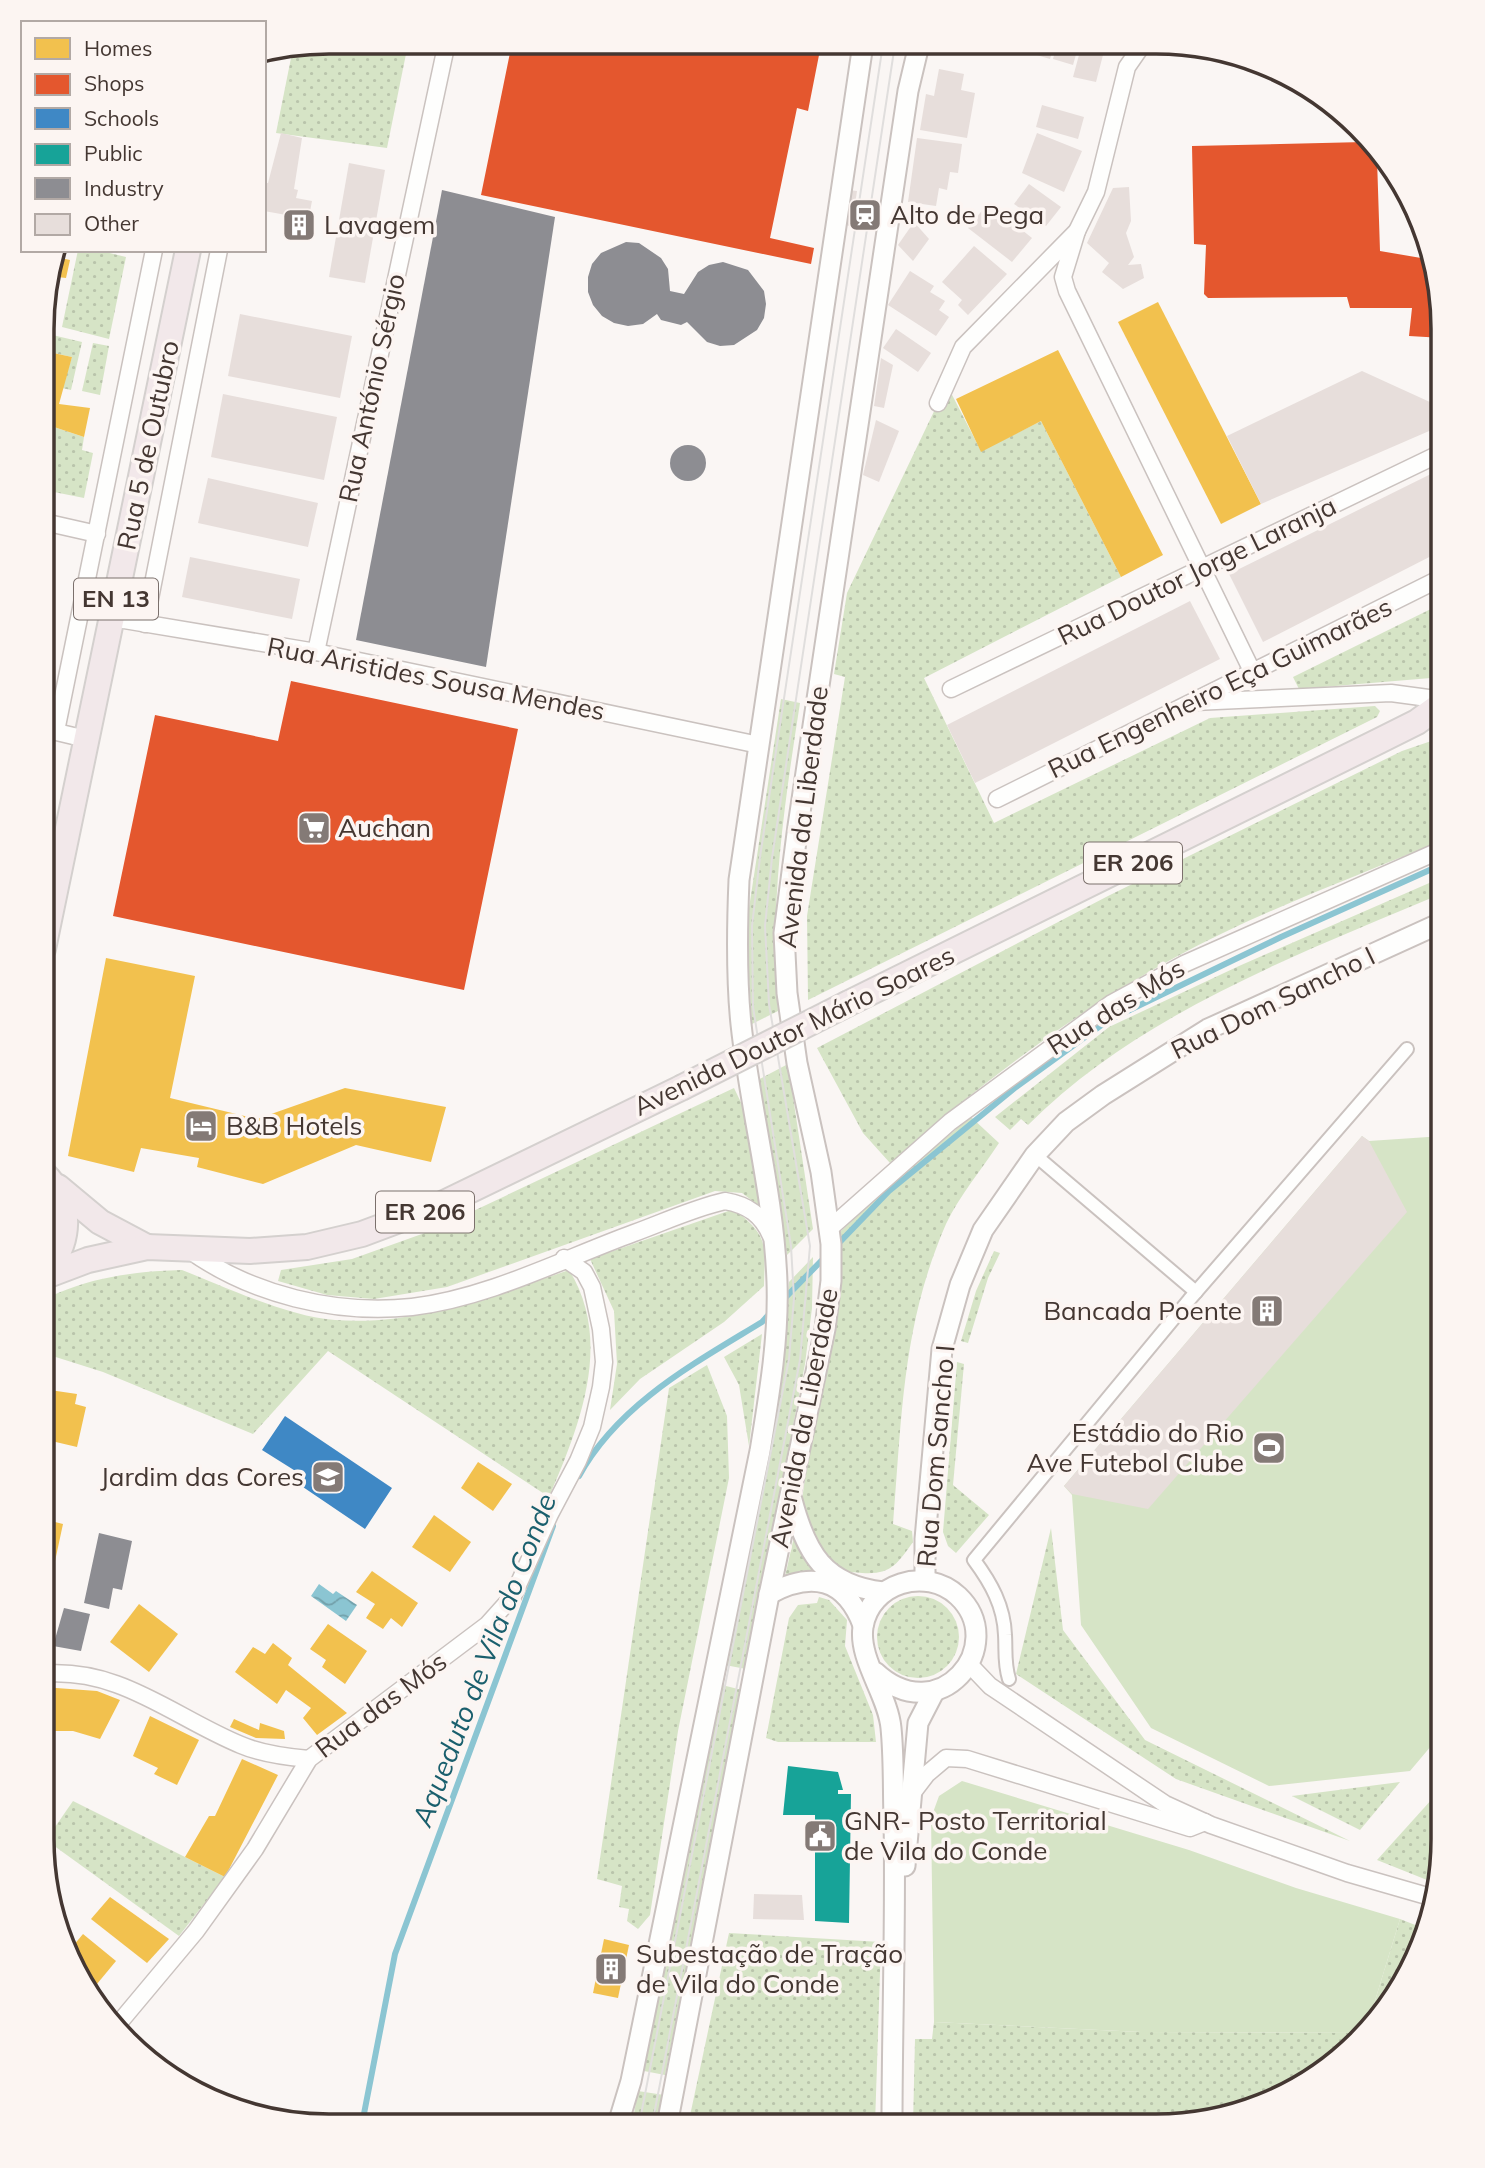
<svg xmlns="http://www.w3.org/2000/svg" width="1485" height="2168" font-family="Mulish,sans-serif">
	<defs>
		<pattern id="green-dots" width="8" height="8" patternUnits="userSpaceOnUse" patternTransform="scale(1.75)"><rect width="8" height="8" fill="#d6e4c6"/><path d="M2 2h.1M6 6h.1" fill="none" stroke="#b9c4ab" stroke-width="1.8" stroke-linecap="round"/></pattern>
		<pattern id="water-waves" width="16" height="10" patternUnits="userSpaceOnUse" patternTransform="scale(1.75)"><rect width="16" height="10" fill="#8bc5d2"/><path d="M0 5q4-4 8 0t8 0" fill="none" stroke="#73a1ab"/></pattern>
	</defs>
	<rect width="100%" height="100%" fill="#faf6f4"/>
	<g fill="url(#green-dots)">
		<polygon points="330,42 351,42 406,54 387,148 276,133 293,48"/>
		<polygon points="78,250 97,250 126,257 109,339 62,327"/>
		<polygon points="44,333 82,342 71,390 62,388 72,357 44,351"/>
		<polygon points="93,343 109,346 100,395 82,391"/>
		<polygon points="949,389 981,451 1041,421 1121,577 924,678 994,823 1210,718 1375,706 1380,711 1377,717 808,1000 807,916 845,677 834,674 847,593 938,403"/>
		<polygon points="54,427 84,437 82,450 93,453 84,498 44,490 44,440"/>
		<polygon points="1443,603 1443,677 1299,689 1293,677"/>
		<path d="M781,699l19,4c-16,103 -31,204 -22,308l-26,13 -4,-61 1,-55z"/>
		<path d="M1443,737v103c-90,38 -183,71 -269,118 -103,56 -196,128 -284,205l-27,-30 -46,-85 291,-152 294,-145z"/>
		<path d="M1443,877v16c-144,61 -303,120 -415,232l-7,-6 -11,11 -15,-13 114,-90 130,-61z"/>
		<polygon points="788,1064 813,1229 787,1255 775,1166 756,1081"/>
		<polygon points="734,1088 748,1117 763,1209 742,1193 715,1191 447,1287 374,1299 327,1295 278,1281 281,1270 352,1259 433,1230"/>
		<path d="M971,1117l28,26c-17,26 -40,53 -53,81 -44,101 -44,192 -53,300l19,7 1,11c-16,22 -22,33 -51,31 -6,-1 -16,0 -21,-3 -22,-10 -33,-42 -40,-63l38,-274 55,-53z"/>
		<path d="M734,1209c35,28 31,34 30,77l-40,36 -84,57 -30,31 7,-46 -3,-53 -24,-52z"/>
		<polygon points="994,1251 1000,1253 988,1278 968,1343 961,1341 976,1291"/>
		<polygon points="813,1257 812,1308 805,1364 746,1669 725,1665 783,1371 789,1282"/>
		<path d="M182,1270c43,17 107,47 153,50 81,6 158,-24 234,-50 45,72 10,157 -20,227l-221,-146 -75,83 -150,-62 -60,-19v-53c43,-22 91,-29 139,-30z"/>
		<polygon points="762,1334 749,1446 739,1385 724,1357"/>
		<polygon points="957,1362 964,1364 953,1485 989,1515 956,1553 948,1546 943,1532"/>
		<polygon points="707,1365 727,1416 729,1478 678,1731 650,1915 638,1929 627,1921 629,1909 619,1907 622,1886 597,1879 669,1388"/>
		<polygon points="796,1528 823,1574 784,1581"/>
		<polygon points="1051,1528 1063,1630 1145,1740 1350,1841 1176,1779 1016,1674"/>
		<circle cx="918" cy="1637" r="41"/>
		<polygon points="819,1597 829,1600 847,1620 845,1646 873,1715 876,1742 778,1742 766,1738 789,1618 798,1605 817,1603"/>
		<polygon points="722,1685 742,1690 665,2075 644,2071"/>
		<polygon points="1400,1782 1360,1830 1292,1796"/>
		<polygon points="1442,1788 1442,1858 1437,1884 1377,1860"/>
		<polygon points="73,1801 225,1877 179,1936 46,1840"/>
		<polygon points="1400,1919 1428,1930 1394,1999 1366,2030"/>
		<polygon points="729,1933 881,1942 875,2125 688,2125"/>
		<polygon points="934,2022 1141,2032 1364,2033 1345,2055 1282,2097 1156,2126 913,2125 915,2039 932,2039"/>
		<polygon points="638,2091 664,2095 658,2125 632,2125"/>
	</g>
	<g fill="#d6e4c6">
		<polygon points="1362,1136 1369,1141 1443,1136 1442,1733 1410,1771 1269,1786 1151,1728 1081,1625 1072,1495 1064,1486"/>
		<polygon points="962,1781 1189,1850 1296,1888 1400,1919 1366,2030 1364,2033 1141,2032 934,2022 931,1818 939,1796"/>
	</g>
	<polygon fill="url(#water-waves)" points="319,1584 333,1594 336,1591 357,1605 346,1621 311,1596"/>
	<g fill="#f2c14e">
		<polygon points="56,257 70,260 66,278 57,277 53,293 45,291"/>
		<polygon points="1158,302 1261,504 1221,524 1118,322"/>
		<polygon points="1058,350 1163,555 1121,577 1041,421 981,452 956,399"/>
		<polygon points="44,351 72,357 59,404 90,408 84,437 54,427 51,441 44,440"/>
		<polygon points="106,958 195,976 170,1098 257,1119 345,1088 446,1107 431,1162 356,1145 263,1184 197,1167 199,1158 141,1148 134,1172 68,1156"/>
		<polygon points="43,1389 77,1394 75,1404 86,1407 77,1447 43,1439"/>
		<polygon points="478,1462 512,1484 493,1511 461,1488"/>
		<polygon points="434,1515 471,1542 450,1572 412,1547"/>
		<polygon points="43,1519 63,1524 49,1589 42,1587"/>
		<polygon points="372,1571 418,1603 402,1627 391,1618 383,1629 366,1618 375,1604 356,1592"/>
		<polygon points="139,1604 178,1634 149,1672 110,1642"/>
		<polygon points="328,1624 367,1651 345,1684 322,1667 326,1660 310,1649"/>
		<polygon points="273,1643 292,1658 288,1665 347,1713 317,1735 303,1718 311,1708 286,1690 277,1704 235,1672 253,1647 265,1654"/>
		<polygon points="56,1688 97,1691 120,1700 100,1739 73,1731 42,1731 42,1690"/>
		<polygon points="150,1716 199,1740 177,1785 154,1774 158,1768 133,1756"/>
		<polygon points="234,1719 259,1730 260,1723 284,1731 285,1739 256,1738 230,1727"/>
		<polygon points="242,1759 278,1775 225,1877 185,1857 209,1816 215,1816"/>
		<polygon points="110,1897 169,1939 147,1963 91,1919"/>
		<polygon points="83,1934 116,1961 92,1990 71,1965 68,1952"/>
		<polygon points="604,1939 629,1945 618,1998 593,1993"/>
	</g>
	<g fill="#e4572e">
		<polygon points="512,43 794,43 820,50 808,111 797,108 770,238 814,248 811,264 481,195"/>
		<polygon points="1364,142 1377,159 1380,251 1427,259 1443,338 1409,336 1412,308 1350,308 1347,297 1208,298 1204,294 1206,245 1194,244 1192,146"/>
		<polygon points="291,681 518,729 464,990 113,916 155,715 278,741"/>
	</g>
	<polygon fill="#3f88c5" points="285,1416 392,1488 365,1529 300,1485 305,1477 262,1450"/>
	<polygon fill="#17a398" points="788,1766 838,1772 843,1790 838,1790 838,1794 851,1794 849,1923 815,1921 815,1815 783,1815"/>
	<g fill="#8d8d92">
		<polygon points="442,190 555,217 486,667 356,640"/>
		<polygon points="626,242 639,243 661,258 668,269 670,291 684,294 698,272 709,265 723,262 748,270 764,291 766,304 764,318 757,330 734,345 720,346 707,342 687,322 681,325 661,320 657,314 643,324 628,326 614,323 602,316 593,305 588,292 588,277 592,264 601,253"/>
		<circle cx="688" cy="463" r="18"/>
		<polygon points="99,1533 132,1541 122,1590 113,1588 109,1609 84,1603"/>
		<polygon points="64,1608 90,1614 81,1651 53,1646"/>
	</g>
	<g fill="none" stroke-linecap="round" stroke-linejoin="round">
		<g stroke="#8bc5d2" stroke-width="6">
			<polyline points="837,1245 889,1191 1016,1087 1107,1021 1281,937 1443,864"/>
			<polyline points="783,1300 827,1255"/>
			<path d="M579,1476c39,-72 116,-113 183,-154l11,-12"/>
			<polyline points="362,2124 395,1954 553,1526"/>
		</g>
	</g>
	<g fill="#e7dedb">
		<polygon points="1032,44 1054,44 1050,59 1030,53"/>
		<polygon points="1057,44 1079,44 1073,65 1053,59"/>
		<polygon points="1082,44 1096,44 1094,52 1103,55 1096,82 1073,77"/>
		<polygon points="939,69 964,74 961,90 975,93 967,138 920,130 926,94 934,96"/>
		<polygon points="1042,105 1084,117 1078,139 1036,127"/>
		<polygon points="281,133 302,138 294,189 298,190 296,198 312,201 305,237 289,234 292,216 264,211 264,183 268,183"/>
		<polygon points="1037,133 1082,151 1064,192 1022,173"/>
		<polygon points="917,138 962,144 958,173 950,172 947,190 939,188 936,206 908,202"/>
		<polygon points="349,163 385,170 365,283 329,277"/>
		<polygon points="1029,184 1061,207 1046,226 1014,204"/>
		<polygon points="1129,187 1131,221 1126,233 1134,257 1128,265 1141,264 1144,278 1123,289 1102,272 1109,263 1087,243 1113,188"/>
		<polygon points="849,190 857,191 852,226 844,225"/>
		<polygon points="988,203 1032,238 1012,262 968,228"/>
		<polygon points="914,222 929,239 913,261 898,245"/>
		<polygon points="974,246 1007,274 968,315 958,305 962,300 942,282"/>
		<polygon points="910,271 934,286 930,292 945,301 939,310 949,317 936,336 888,305"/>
		<polygon points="240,314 352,336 340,398 228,376"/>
		<polygon points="896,329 931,353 918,372 883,348"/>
		<polygon points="881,358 893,365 884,408 874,406"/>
		<polygon points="1362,371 1443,408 1443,425 1261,504 1227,436"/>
		<polygon points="223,394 337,417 324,480 211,457"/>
		<polygon points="876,420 899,431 879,482 863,475"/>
		<polygon points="1443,468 1443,550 1263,642 1229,574"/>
		<polygon points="208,478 318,503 308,547 198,523"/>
		<polygon points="190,557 300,579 292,619 182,597"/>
		<polygon points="1190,601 1220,659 975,783 947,725"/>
		<polygon points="1362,1136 1369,1141 1407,1212 1148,1509 1072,1494 1064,1486"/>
		<polygon points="754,1894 802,1895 804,1920 753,1919"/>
	</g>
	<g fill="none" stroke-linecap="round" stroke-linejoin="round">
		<defs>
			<g id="pedestrian">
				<polyline points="1035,1155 1196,1292"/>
				<path d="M1009,1679c-5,-16 -3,-28 -4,-44 -1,-29 -14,-52 -31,-75l215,-260 218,-251"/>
			</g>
			<g id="minor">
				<polyline points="1077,231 1063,277 1067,291 1253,673"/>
				<polyline points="938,403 963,347 1077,231 1096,192 1127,67 1143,44"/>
				<polyline points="44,522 97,534"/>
				<polyline points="112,618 316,652 759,745"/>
				<polyline points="145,624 219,250"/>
				<polyline points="316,652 447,42"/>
				<polyline points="951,689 1443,452"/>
				<polyline points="1194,702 1391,693 1443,700"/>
				<polyline points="44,729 86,739"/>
				<polyline points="56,731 154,250"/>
				<polyline points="997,799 1443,577"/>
				<polyline points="829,1229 950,1122 1112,1003 1184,964 1443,849"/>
				<path d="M189,1250c63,45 146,65 223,57 76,-9 151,-48 222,-74 30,-11 60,-25 91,-32 23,4 37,14 46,35"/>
				<polyline points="969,1664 990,1686 1165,1804 1211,1825 1347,1873 1434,1898"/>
				<path d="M42,1674c78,-7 131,43 199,71 21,9 45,12 68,14"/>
				<polyline points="914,1791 927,1774 946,1758 967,1759 1190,1828 1205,1822"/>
				<polyline points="119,2023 196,1931 255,1849 309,1759 487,1625 513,1596 550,1514 578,1461 592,1427 601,1387 604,1362 601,1329 592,1287 584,1272 564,1258"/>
			</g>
			<g id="tertiary">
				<path d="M792,1500c14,53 32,85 91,92"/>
				<polyline points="925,1580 925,1539 942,1349 960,1285 983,1230 1035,1155 1066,1122 1103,1095 1208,1029 1443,922"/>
				<path d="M769,1594c43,-23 76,-16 94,31"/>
				<path d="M875,1672c64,60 135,-27 83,-76 -32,-30 -88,-13 -95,31 -5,32 25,68 28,101 3,30 2,60 3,90 2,103 -2,205 -2,307"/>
				<polyline points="905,1866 918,1723 934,1692"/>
				<path d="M618,2124l13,-43 129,-630c9,-55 19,-112 17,-169 -3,-87 -27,-172 -36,-258 -5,-48 -4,-96 -2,-144l124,-836"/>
				<polyline points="667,2125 768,1600 825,1329 831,1281 831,1244 821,1172 797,1063 787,993 784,933 798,826 908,91 918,49 922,44"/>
			</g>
			<g id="primary">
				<polyline points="43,949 188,250"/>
				<polyline points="849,1003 1379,741 1417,722 1443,703"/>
				<polyline points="58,1187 100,1222 147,1247"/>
				<path d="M43,1274c28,-30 31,-71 0,-101"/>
				<polyline points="43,1277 88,1260 147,1247 250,1251 307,1247 362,1234 442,1204 681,1088"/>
			</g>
		</defs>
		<use href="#pedestrian" stroke="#cac2bf" stroke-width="16"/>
		<use href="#minor" stroke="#cac2bf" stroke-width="19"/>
		<use href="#tertiary" stroke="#cac2bf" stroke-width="23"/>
		<use href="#primary" stroke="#d4d0ce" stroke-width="28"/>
		<use href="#pedestrian" stroke="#fefefd" stroke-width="12"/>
		<use href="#minor" stroke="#fefefd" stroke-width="16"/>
		<use href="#tertiary" stroke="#fefefd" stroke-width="19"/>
		<use href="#primary" stroke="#f2e8ea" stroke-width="24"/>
		<g stroke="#e0dedd" stroke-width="2">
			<polyline points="639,2125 789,1359 794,1298 791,1246 753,1007 752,926 760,857 883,44"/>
			<polyline points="652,2125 800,1360 810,1246 769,1004 765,926 772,858 895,44"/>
		</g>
		<defs>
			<polyline id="primary-bridge" points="681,1088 849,1003"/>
		</defs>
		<use href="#primary-bridge" stroke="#d4d0ce" stroke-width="28" stroke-linecap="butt"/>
		<use href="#primary-bridge" stroke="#f2e8ea" stroke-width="24"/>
	</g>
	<defs>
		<symbol id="station-square" viewBox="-11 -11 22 22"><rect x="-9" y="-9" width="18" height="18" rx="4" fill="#847a76" stroke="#fcf5f2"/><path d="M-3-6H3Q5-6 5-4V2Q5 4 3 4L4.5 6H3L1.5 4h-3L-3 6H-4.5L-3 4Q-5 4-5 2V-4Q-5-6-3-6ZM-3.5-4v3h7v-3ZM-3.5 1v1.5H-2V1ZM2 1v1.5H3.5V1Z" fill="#fff"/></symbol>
		<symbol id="building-square" viewBox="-11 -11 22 22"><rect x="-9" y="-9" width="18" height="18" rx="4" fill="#847a76" stroke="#fcf5f2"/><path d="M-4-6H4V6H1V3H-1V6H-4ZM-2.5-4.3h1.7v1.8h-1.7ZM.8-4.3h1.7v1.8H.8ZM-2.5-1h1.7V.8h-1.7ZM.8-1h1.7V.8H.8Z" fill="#fff"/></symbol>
		<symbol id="supermarket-square" viewBox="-11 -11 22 22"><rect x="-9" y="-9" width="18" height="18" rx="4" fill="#847a76" stroke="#fcf5f2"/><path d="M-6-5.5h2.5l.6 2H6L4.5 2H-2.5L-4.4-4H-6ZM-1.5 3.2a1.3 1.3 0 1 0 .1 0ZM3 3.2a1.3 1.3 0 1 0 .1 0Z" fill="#fff"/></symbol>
		<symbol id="hotel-square" viewBox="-11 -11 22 22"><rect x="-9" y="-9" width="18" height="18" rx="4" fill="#847a76" stroke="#fcf5f2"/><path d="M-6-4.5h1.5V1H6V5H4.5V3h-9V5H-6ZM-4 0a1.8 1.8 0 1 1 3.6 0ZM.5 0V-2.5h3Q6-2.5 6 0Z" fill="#fff"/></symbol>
		<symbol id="stadium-square" viewBox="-11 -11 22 22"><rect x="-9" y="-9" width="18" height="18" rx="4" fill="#847a76" stroke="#fcf5f2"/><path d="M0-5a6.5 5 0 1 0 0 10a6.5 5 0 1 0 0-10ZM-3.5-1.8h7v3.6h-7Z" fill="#fff"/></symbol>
		<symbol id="school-square" viewBox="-11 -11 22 22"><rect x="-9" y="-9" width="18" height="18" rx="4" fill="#847a76" stroke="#fcf5f2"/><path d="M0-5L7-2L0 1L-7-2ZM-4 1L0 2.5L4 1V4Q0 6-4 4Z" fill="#fff"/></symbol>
		<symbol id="civic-square" viewBox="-11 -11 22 22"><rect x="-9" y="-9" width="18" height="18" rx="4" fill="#847a76" stroke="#fcf5f2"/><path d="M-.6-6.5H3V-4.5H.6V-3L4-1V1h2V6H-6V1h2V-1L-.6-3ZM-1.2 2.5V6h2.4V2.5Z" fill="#fff"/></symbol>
	</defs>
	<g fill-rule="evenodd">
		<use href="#station-square" x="846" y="196" width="38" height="38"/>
		<use href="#building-square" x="280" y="206" width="38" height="38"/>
		<use href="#supermarket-square" x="295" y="809" width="38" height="38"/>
		<use href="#hotel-square" x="182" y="1107" width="38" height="38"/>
		<use href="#building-square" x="1248" y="1292" width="38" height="38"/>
		<use href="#stadium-square" x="1250" y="1429" width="38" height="38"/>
		<use href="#school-square" x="309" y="1458" width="38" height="38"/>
		<use href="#civic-square" x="801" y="1817" width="38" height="38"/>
		<use href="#building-square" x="592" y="1950" width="38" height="38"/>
	</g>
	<g text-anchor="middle" stroke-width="7" stroke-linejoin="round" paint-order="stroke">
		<g fill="#fcf5f2" stroke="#7b706c" stroke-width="2">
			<rect x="74" y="578.5" width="84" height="41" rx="5"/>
			<rect x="1084" y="842.5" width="98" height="41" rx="5"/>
			<rect x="376" y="1191.5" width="98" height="41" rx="5"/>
		</g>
		<g font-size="24" font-weight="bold" fill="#443732">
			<text x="116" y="607">EN 13</text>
			<text x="1133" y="871">ER 206</text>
			<text x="425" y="1220">ER 206</text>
		</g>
		<g font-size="26" fill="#443732" stroke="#fcf5f2" text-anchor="start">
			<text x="890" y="224">Alto de Pega</text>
			<text x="324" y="234">Lavagem</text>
			<text x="338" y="837">Auchan</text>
			<text x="226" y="1135">B&amp;B Hotels</text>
			<text x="1242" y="1320" text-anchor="end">Bancada Poente</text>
			<text x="1244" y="1442" text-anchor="end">Estádio do Rio<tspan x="1244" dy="30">Ave Futebol Clube</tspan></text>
			<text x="304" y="1486" text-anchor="end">Jardim das Cores</text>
			<text x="844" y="1830">GNR- Posto Territorial<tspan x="844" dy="30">de Vila do Conde</tspan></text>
			<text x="636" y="1963">Subestação de Tração<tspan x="636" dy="30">de Vila do Conde</tspan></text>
		</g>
		<g font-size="26" fill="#443732" stroke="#fcf5f2">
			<text transform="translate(372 388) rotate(-78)" y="9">Rua António Sérgio</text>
			<text transform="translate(148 445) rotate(-78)" y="9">Rua 5 de Outubro</text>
			<text transform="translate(1197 571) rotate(-26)" y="9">Rua Doutor Jorge Laranja</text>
			<text transform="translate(436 679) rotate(11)" y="9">Rua Aristides Sousa Mendes</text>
			<text transform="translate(1220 688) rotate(-26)" y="9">Rua Engenheiro Eça Guimarães</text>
			<text transform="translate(803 817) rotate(-83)" y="9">Avenida da Liberdade</text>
			<text transform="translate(1273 1003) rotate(-26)" y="9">Rua Dom Sancho I</text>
			<text transform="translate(1116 1007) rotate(-32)" y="9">Rua das Mós</text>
			<text transform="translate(794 1031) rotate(-26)" y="9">Avenida Doutor Mário Soares</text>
			<text transform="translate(804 1418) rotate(-79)" y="9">Avenida da Liberdade</text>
			<text transform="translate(936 1456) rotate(-85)" y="9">Rua Dom Sancho I</text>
			<text transform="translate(381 1705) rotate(-37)" y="9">Rua das Mós</text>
		</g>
		<g font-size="28" font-style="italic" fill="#1a5f6d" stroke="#fcf5f2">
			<text transform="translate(484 1660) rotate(-69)" y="10">Aqueduto de Vila do Conde</text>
		</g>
	</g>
	<path d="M0 0H1485V2168H0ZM329 54H1156A275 275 0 0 1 1431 329V1839A275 275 0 0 1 1156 2114H329A275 275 0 0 1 54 1839V329A275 275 0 0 1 329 54Z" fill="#fcf5f2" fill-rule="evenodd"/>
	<path fill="none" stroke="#443732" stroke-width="3.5" d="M329 54H1156A275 275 0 0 1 1431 329V1839A275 275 0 0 1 1156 2114H329A275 275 0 0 1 54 1839V329A275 275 0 0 1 329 54Z"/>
	<rect x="21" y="21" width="245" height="231" fill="#fcf5f2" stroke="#b2a9a5" stroke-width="2"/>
	<rect x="35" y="38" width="35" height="21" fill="#f2c14e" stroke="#b2a9a5" stroke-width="2"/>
	<text x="84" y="56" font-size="21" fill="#443732">Homes</text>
	<rect x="35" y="74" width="35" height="21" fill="#e4572e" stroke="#b2a9a5" stroke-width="2"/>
	<text x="84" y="91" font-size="21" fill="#443732">Shops</text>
	<rect x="35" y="108" width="35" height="21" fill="#3f88c5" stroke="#b2a9a5" stroke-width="2"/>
	<text x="84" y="126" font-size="21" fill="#443732">Schools</text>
	<rect x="35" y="144" width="35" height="21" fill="#17a398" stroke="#b2a9a5" stroke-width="2"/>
	<text x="84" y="161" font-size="21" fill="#443732">Public</text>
	<rect x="35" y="178" width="35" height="21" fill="#8d8d92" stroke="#b2a9a5" stroke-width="2"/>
	<text x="84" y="196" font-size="21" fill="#443732">Industry</text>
	<rect x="35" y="214" width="35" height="21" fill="#e7dedb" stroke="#b2a9a5" stroke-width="2"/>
	<text x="84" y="231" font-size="21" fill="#443732">Other</text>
</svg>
